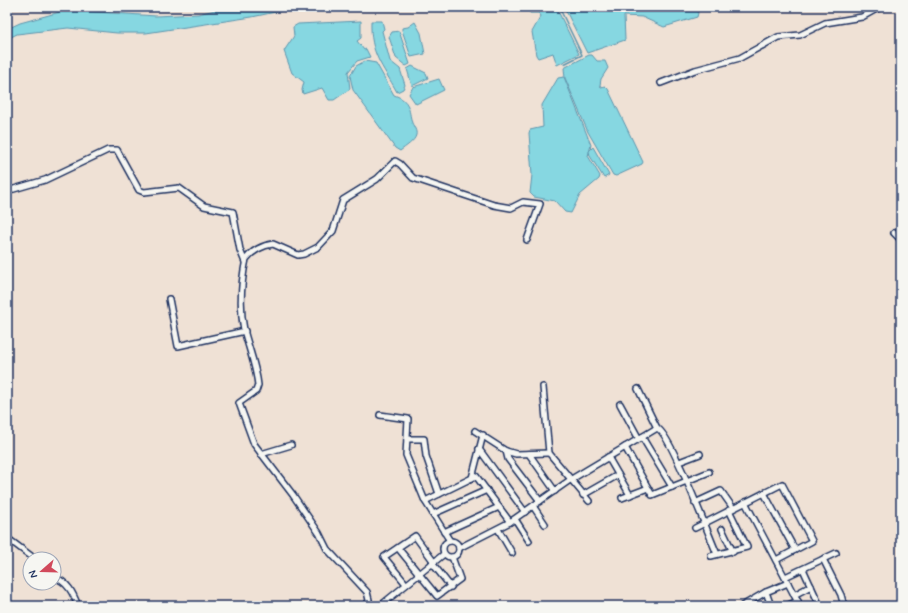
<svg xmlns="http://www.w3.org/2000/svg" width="908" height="613" font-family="Mynerve,sans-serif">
	<rect width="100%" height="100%" fill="#efe1d5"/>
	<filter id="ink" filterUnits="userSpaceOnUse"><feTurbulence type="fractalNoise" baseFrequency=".025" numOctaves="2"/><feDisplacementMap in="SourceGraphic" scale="8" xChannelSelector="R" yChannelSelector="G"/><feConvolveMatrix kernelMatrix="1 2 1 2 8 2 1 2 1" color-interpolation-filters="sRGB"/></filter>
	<g filter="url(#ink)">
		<g fill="#86d7e1" stroke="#5b94ad">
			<polygon points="228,7 299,7 252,17 146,33 117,33 68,28 17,34 7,39 7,29 20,23 67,10 156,16 198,14"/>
			<polygon points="525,7 556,7 579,54 557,65 553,53 538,58 536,55 532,32 541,16 539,13 530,13"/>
			<polygon points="564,7 695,7 698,13 697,17 664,27 642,17 624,16 625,40 587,53"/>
			<polygon points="361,21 361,38 357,41 364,50 366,49 370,57 357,61 348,72 350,89 334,100 329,100 322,88 303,94 302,90 304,82 292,73 284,51 294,36 293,27 298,24"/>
			<path d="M371,21h11l2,8 -2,2 8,30 10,8 5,16 -2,4 -6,3c-15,-27 -27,-38 -26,-71z"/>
			<polygon points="415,22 421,33 425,54 411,57 402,30 402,28 408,27"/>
			<polygon points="399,31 410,64 406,66 396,58 389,37 392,32"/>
			<polygon points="589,55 592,55 597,61 605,61 608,68 601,79 600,85 601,87 605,86 608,89 643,162 642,164 616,176 613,175 588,132 565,78 564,68"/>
			<path d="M365,61l11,2 18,32c17,6 14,14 18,28 2,4 5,8 4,12 -1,6 -11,12 -16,16l-5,-3 -42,-58 -3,-14 6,-10z"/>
			<polygon points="412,66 426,73 428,78 412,86 407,69"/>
			<polygon points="564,77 591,145 588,156 600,176 599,179 580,195 571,213 565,212 555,201 534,197 530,193 532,175 529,133 530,130 543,127 542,105 558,78"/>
			<polygon points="439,79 444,90 416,104 409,94 413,87"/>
			<polygon points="593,147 609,175 604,178 590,156 589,151"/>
		</g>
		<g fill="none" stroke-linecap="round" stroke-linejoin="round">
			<polyline stroke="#5b94ad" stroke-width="1.5" points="559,7 582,55 564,64"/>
			<defs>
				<g id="minor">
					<polyline points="661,83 695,70 740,58 778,37 800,35 825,23 862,17 880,7"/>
					<polyline points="7,191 45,180 108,150 117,150 139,190 144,192 179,188 204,206 233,212 240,250 245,262"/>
					<polyline points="894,233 901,240"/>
					<polyline points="169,299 178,346 245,331"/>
					<polyline points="543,387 549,453 589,501"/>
					<path d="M638,389l19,39c13,4 52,108 60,126"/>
					<polyline points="620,404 639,439"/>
					<polyline points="380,415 408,419 406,455 425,501 450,541"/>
					<polyline points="475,431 506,451 516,454 549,453"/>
					<polyline points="642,437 672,487"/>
					<polyline points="407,439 424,439 426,456 439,494"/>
					<polyline points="625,447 652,495 709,472"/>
					<polyline points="479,449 525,512"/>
					<polyline points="506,451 508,459 540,501"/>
					<polyline points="261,454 291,445"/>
					<polyline points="529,454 555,491"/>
					<polyline points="608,457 630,495"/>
					<polyline points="679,462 700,454"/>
					<polyline points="472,478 483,435"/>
					<polyline points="764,493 795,550"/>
					<polyline points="583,495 618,475"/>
					<polyline points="622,498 648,488"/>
					<polyline points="425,501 476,476 510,522"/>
					<polyline points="745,502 800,606"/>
					<polyline points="695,503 721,491 733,508"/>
					<polyline points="533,506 545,524"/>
					<polyline points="433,514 487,490"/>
					<polyline points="515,519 529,541"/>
					<polyline points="695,528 782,484 812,541 776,560"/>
					<polyline points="498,529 512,553"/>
					<polyline points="722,529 733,552"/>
					<polyline points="444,532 499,507"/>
					<polyline points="7,538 35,559"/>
					<circle cx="451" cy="549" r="8"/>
					<polyline points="398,548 437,596 460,579 452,557"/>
					<polyline points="459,548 510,522 570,480 657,428"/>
					<polyline points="711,556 747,547 729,510"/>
					<polyline points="823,559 841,595 844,606"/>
					<polyline points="432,563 451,587"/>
					<polyline points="803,569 820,606"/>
					<path d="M54,577c14,5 19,16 24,29"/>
					<polyline points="785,577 836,553"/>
					<polyline points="406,584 384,557 415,536 434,562"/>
					<polyline points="766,592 771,606"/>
					<polyline points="794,595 811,586"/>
					<path d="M366,606l3,-6 -2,-8 -40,-43 -8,-16 -26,-38 -39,-51 -15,-41 17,-12 2,-6c-2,-19 -9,-36 -14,-55 -5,-24 -3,-47 2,-71 6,-8 17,-14 27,-15l25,11 6,-1 14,-7 15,-16 10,-31 34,-21 18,-18 5,3 13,14 81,27 17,3 12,-6 17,2 -13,36"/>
					<polyline points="380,606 444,554"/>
					<polyline points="742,606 766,592 788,583"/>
					<polyline points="786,606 798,601"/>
				</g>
			</defs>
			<use href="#minor" stroke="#1b2f5e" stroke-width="8"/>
			<use href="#minor" stroke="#f6f6f2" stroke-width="5"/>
		</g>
	</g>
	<rect width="908" height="613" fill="none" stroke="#f6f6f2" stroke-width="24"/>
	<rect x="12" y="12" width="884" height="589" fill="none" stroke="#1b2f5e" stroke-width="1.5" filter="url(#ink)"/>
	<g transform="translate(42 571) rotate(250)"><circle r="19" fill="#f6f6f2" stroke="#9ea6b7"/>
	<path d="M0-3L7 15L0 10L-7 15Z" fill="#d1495b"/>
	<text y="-6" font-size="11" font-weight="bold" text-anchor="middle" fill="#1b2f5e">N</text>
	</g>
</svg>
